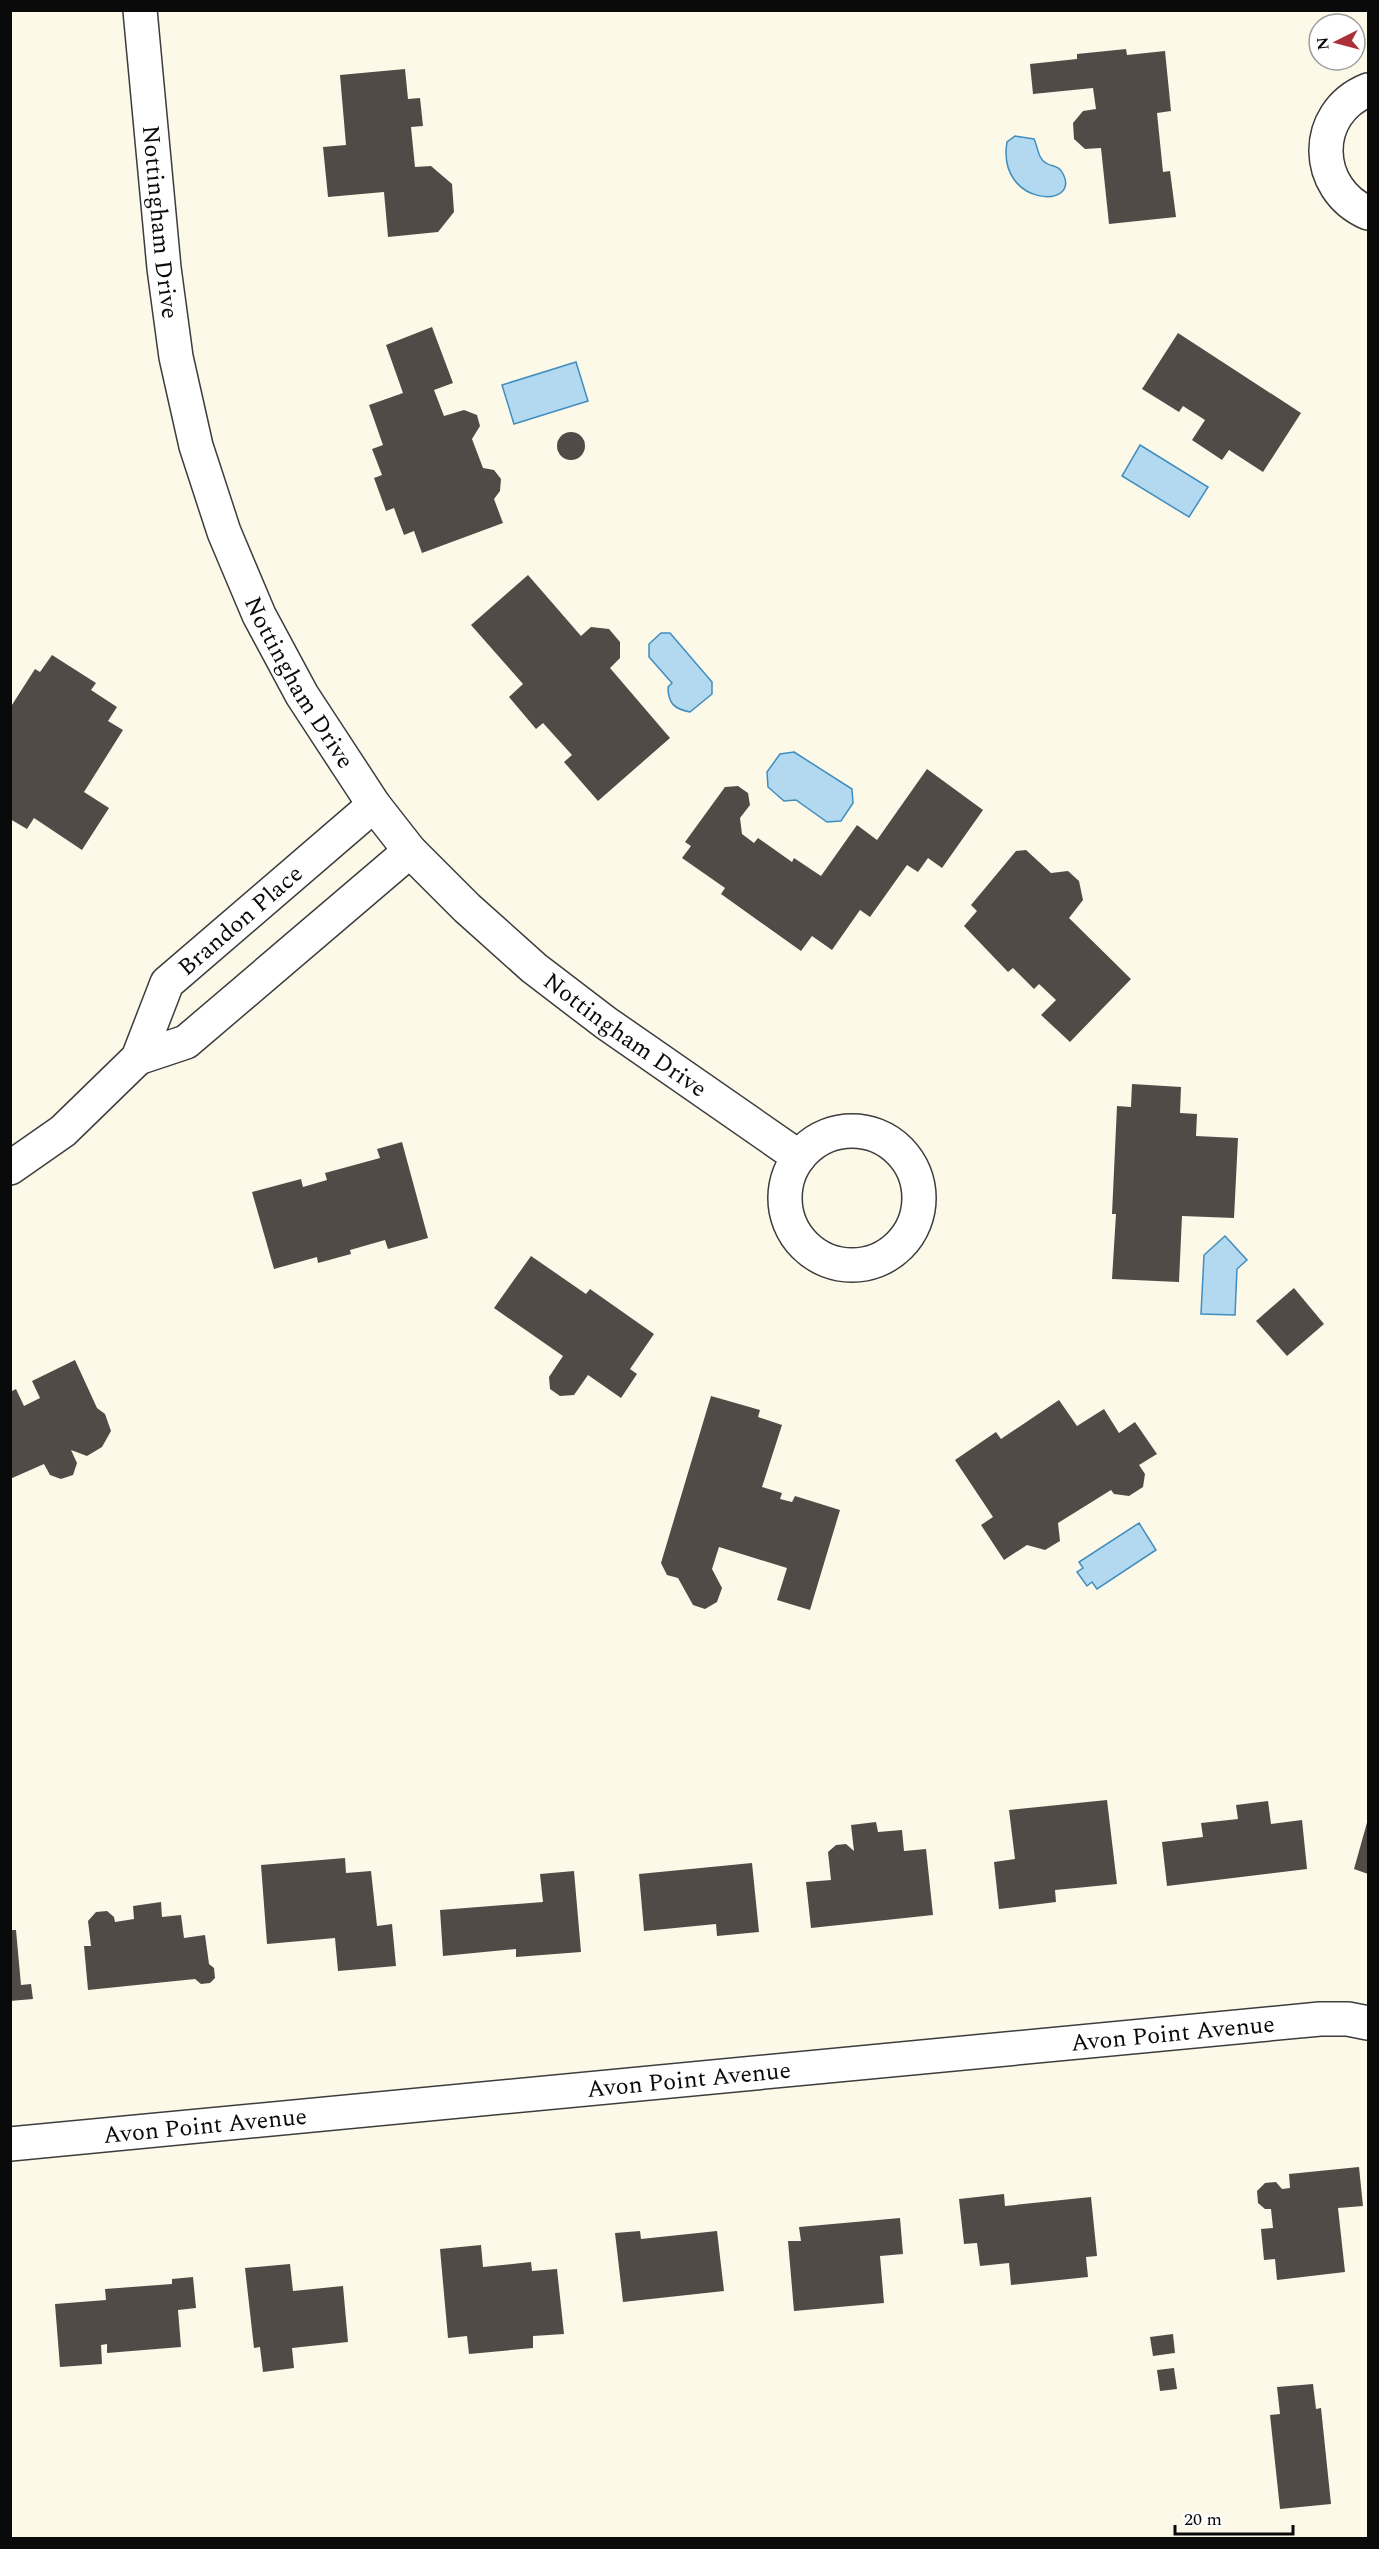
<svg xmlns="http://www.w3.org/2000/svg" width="1379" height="2549" font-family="Spectral,serif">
	<rect width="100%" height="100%" fill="#fdf9e8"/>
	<g fill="#b2d9ef" stroke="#408dbf" stroke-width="1.5">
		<path d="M1015,136l19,3c4,8 4,20 12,24 6,4 12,2 16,9 22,38 -66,35 -55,-30z"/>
		<polygon points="576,362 588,401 514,424 502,385"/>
		<polygon points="1140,445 1208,487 1189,517 1122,476"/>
		<path d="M661,633h9l42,49v12l-22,18c-16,-3 -22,-9 -22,-25l4,-4 -23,-26v-13z"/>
		<polygon points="794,752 852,789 853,803 841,821 827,822 796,800 784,801 768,787 767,772 780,754"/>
		<polygon points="1225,1236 1247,1260 1237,1269 1235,1315 1201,1314 1204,1255"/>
		<polygon points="1139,1523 1156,1550 1097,1589 1092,1582 1087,1586 1077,1572 1083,1568 1079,1562"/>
	</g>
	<g fill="#514b47">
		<polygon points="1126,49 1127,55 1165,51 1171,111 1157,113 1163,172 1170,171 1176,217 1109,224 1101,148 1085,149 1074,139 1073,123 1083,111 1096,109 1093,88 1033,94 1030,64 1077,59 1077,54"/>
		<polygon points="405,69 408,99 420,98 423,126 411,127 415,167 431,166 452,184 454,212 438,232 388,237 384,192 328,197 323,147 346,145 340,75"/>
		<polygon points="432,327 453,383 434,390 444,416 464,410 477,415 480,426 472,439 483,468 494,470 501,479 500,491 494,499 503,523 422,553 414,531 404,535 394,508 386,511 374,478 382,475 372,449 383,445 369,405 403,393 386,345"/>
		<polygon points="1178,333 1301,413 1263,472 1229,450 1222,460 1192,440 1205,420 1183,406 1179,412 1142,389"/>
		<circle cx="571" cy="446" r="14"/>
		<polygon points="528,575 581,636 591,627 609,629 620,642 620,658 610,668 670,738 598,801 564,762 572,755 543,723 536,729 509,697 523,684 471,625"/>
		<polygon points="52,655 96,683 91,690 117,707 108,721 123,730 84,792 109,808 82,850 34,818 27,829 10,819 10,708 35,669 40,672"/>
		<polygon points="927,769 983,810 942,868 928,858 918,872 907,865 870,917 860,910 832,950 812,936 801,951 721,894 725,888 682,858 691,846 685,842 725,787 738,786 748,793 750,805 740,818 742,834 754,843 758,838 792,862 794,858 821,876 857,825 877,840"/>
		<polygon points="1026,850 1051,873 1068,871 1079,881 1083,900 1069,918 1131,979 1070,1042 1041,1015 1056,1000 1039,984 1034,989 1013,968 1008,972 964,926 977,911 971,905 1016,851"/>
		<polygon points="1132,1084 1181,1087 1180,1113 1197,1114 1196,1136 1238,1138 1234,1218 1182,1216 1179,1282 1112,1279 1116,1214 1112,1214 1117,1106 1131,1107"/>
		<polygon points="402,1142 428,1238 388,1249 385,1240 350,1250 351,1254 318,1263 317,1257 274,1269 252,1192 301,1179 303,1187 327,1180 325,1173 380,1158 377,1149"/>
		<polygon points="531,1256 586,1294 590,1289 654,1334 630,1369 637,1374 621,1398 588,1375 574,1395 560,1396 550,1389 549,1377 563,1356 494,1308"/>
		<polygon points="1294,1288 1324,1324 1287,1356 1256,1321"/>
		<polygon points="75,1360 97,1408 105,1414 111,1431 102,1447 87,1456 71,1450 77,1463 73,1475 61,1479 50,1475 44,1464 10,1479 10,1392 16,1389 24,1406 40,1398 32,1381"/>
		<polygon points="711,1396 760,1410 758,1417 782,1425 762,1487 782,1493 780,1499 792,1502 795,1496 840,1510 810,1610 777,1600 787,1568 719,1547 712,1569 722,1588 717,1602 705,1609 693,1605 678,1578 667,1575 661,1563"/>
		<polygon points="1059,1400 1077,1426 1104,1409 1119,1433 1135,1422 1157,1454 1139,1465 1145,1474 1143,1487 1129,1496 1114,1494 1111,1490 1058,1523 1060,1541 1045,1550 1027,1545 1004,1560 981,1525 993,1517 955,1460 996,1432 1001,1439"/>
		<polygon points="1107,1800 1117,1884 1055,1890 1056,1902 999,1909 994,1862 1015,1859 1009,1810"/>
		<polygon points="1268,1801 1271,1824 1302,1820 1307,1869 1167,1886 1162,1842 1203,1837 1201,1823 1238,1819 1236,1805"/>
		<polygon points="1368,1819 1368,1874 1354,1869"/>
		<polygon points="876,1822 878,1832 902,1830 904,1851 926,1849 933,1915 811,1928 806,1882 831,1880 828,1852 836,1845 846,1844 854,1851 851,1825"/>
		<polygon points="345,1858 346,1873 371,1871 377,1926 392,1924 396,1966 338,1971 335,1938 267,1944 261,1865"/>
		<polygon points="752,1863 759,1932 717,1936 716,1924 644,1931 639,1874"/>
		<polygon points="574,1871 581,1952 516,1957 516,1949 443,1956 440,1910 543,1902 540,1874"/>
		<polygon points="161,1902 162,1917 181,1915 184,1938 205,1935 209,1964 214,1968 215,1978 210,1983 201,1984 195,1979 88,1990 84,1946 91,1946 88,1921 96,1912 107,1911 114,1917 115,1922 134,1919 133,1906"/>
		<polygon points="10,1930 16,1930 21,1985 31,1984 33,1999 10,2001"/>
		<polygon points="1359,2167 1363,2206 1338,2208 1345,2272 1277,2280 1275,2259 1264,2260 1261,2229 1273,2228 1271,2209 1265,2209 1258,2203 1257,2191 1265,2183 1276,2182 1282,2189 1290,2188 1289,2174"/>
		<polygon points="1004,2194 1005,2206 1091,2197 1097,2256 1086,2257 1088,2277 1011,2285 1009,2263 980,2266 977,2243 964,2244 959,2199"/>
		<polygon points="900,2218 903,2254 880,2256 884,2303 794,2311 788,2241 801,2241 799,2227"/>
		<polygon points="640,2231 641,2239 717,2231 724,2291 623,2302 615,2233"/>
		<polygon points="481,2245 483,2267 531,2262 532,2271 557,2269 564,2334 533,2336 533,2348 469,2354 467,2336 448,2338 440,2249"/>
		<polygon points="290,2264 293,2291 343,2286 348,2342 292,2348 294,2368 263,2372 260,2347 254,2348 245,2268"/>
		<polygon points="193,2277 196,2308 178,2310 181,2347 107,2353 107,2344 101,2345 102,2364 60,2367 55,2304 106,2300 105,2289 172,2284 172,2279"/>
		<polygon points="1173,2334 1175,2353 1153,2356 1150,2337"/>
		<polygon points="1174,2368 1177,2389 1160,2391 1157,2370"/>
		<polygon points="1313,2384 1316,2409 1321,2408 1331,2504 1280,2509 1270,2415 1280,2414 1277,2387"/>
	</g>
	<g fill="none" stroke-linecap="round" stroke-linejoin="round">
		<defs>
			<g id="minor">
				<path id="s1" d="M140,10l24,258 12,89 20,89 28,86 35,83 43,80 72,110 36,46 57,57 67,60 72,55 193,134"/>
				<path d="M1368,90c-57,23 -55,99 0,123"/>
				<polyline points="138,1058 186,1042 410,851"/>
				<circle cx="852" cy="1198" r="67"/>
				<path id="s2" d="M10,1168l53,-37 75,-73 29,-75 207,-178"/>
				<path id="s3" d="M10,2144l1310,-125h28l20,4"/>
			</g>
		</defs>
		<use href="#minor" stroke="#3d3d3d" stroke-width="36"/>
		<use href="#minor" stroke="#fff" stroke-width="33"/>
	</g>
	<g text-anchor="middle" stroke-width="6" stroke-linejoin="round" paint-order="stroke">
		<g font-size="24" fill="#0a0a0a" stroke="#fff">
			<text dy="8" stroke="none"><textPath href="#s1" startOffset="213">Nottingham Drive</textPath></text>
			<text dy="8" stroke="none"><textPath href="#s1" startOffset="699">Nottingham Drive</textPath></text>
			<text dy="8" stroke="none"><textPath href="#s2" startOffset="346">Brandon Place</textPath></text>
			<text dy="8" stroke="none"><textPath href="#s1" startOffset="1185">Nottingham Drive</textPath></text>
			<text dy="8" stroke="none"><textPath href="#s3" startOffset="1168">Avon Point Avenue</textPath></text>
			<text dy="8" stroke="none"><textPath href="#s3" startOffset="682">Avon Point Avenue</textPath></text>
			<text dy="8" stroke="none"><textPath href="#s3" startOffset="196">Avon Point Avenue</textPath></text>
		</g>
	</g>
	<rect width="1379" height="2549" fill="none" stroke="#0a0a0a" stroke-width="24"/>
	<g transform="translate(1337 42) rotate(264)"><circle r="28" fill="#ffffff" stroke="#9d9d9d" stroke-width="1.5"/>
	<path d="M0-4.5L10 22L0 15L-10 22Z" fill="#ab3037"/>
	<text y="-9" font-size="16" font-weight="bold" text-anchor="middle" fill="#0a0a0a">N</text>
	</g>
	<path d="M1175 2525v9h118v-9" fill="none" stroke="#0a0a0a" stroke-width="3"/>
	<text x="1184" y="2525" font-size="18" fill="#0a0a0a" stroke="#ffffff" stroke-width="4.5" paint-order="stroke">20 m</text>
</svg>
